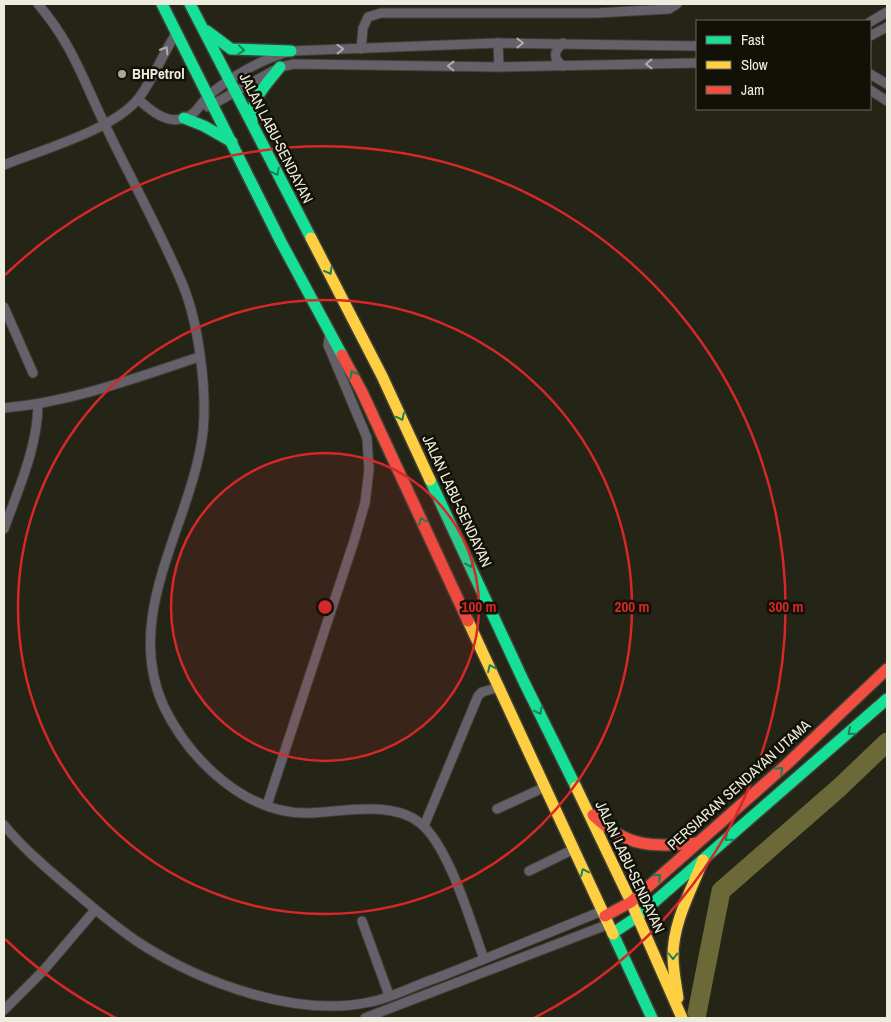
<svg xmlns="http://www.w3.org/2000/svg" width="891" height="1022" font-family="'Archivo Narrow',sans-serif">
	<rect width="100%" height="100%" fill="#242417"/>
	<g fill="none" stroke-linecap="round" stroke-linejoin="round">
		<polyline stroke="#6a6937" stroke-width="19" points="696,1018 721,891 840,787 887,742"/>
		<defs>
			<g id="street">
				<path d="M38,4c36,42 46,79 70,127 24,50 52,100 74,152 17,40 25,107 21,149 -11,92 -82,182 -39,275 26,53 81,107 144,106 34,-1 83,-13 112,10 29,23 51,100 64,136"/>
				<polyline points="870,22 887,12"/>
				<polyline points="870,36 887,27"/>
				<polyline points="498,43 499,67"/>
				<polyline points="361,49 363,28 368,17 381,13 596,13 669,9 677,4"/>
				<path d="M563,66c-11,-8 -9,-15 0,-23"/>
				<polyline points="870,74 887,84"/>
				<polyline points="870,90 887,101"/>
				<path d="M138,99c12,11 29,26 47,19 12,-4 16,-16 25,-24 23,-18 52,-35 81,-43l207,-8 199,3"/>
				<polyline points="208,107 280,67 294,64 499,67 697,63"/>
				<path d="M4,165c37,-15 109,-35 134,-66 15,-19 25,-46 39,-67"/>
				<polyline points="4,307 33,373"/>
				<path d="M4,408c68,-6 131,-30 195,-51"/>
				<path d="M4,529c14,-39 34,-83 34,-125"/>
				<polyline points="267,805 354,541 365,503 369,470 367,438 328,345 330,332"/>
				<polyline points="497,809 545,787"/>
				<path d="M4,825c17,21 39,40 60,58 25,21 49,43 77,61 61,39 156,74 229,58 21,-4 43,-16 64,-23 56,-22 112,-45 168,-68"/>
				<polyline points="424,826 478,696 482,692 500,687"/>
				<polyline points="529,871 574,849"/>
				<polyline points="362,921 389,995"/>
				<polyline points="4,1010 43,971 95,910"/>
				<polyline points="365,1018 609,924"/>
			</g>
			<g id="fast">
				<polyline points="162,4 281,242 342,355"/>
				<polyline points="190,4 311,238"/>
				<polyline points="207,31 231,49 291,51"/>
				<polyline points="184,118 204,126 232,142"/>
				<path d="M252,122c-2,-23 15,-38 28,-55"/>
				<polyline points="430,480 524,682 576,787"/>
				<polyline points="613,933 637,917 887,699"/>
				<polyline points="613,934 652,1018"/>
			</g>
			<g id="slow">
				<polyline points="311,238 382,376 430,480"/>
				<polyline points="468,621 613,934"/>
				<polyline points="576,787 631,902 682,1018"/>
				<path d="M678,998c-2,-14 -5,-28 -5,-42 0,-34 18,-65 30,-96"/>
			</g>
			<g id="jam">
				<polyline points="342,355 362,392 468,621"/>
				<path d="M593,815c34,33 59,32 104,28"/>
				<polyline points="605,916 631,902 786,765 887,669"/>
			</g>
		</defs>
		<use href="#street" stroke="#3f3f34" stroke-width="11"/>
		<use href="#fast" stroke="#3f3f34" stroke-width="14"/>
		<use href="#slow" stroke="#3f3f34" stroke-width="14"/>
		<use href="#jam" stroke="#3f3f34" stroke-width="14"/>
		<use href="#street" stroke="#65616b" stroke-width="9"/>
		<use href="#fast" stroke="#16e098" stroke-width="11"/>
		<use href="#slow" stroke="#ffcf43" stroke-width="11"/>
		<use href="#jam" stroke="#f24e42" stroke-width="11"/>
	</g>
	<defs><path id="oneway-chevron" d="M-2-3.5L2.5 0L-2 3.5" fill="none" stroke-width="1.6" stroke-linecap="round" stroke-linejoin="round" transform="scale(1.25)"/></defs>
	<g stroke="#b0aeab">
		<use href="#oneway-chevron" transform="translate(520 43)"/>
		<use href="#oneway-chevron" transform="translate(340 49) rotate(-2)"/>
		<use href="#oneway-chevron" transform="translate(165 50) rotate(-58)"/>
		<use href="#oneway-chevron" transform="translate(649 64) rotate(179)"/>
		<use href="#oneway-chevron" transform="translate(451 66) rotate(-179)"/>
	</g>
	<g stroke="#148357">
		<use href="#oneway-chevron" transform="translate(241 50) rotate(6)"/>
		<use href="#oneway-chevron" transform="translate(276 172) rotate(63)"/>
		<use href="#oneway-chevron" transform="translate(329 271) rotate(61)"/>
		<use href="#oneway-chevron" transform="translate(353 374) rotate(-118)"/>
		<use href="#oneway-chevron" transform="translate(401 417) rotate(64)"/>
		<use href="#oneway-chevron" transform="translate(422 521) rotate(-115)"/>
		<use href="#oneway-chevron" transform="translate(470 564) rotate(65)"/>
		<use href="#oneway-chevron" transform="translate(491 668) rotate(-115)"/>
		<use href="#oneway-chevron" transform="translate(539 711) rotate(63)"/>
		<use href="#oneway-chevron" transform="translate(851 732) rotate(139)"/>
		<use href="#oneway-chevron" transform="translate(780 770) rotate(-42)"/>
		<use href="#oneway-chevron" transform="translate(728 838) rotate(139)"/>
		<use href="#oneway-chevron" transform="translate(584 872) rotate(-115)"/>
		<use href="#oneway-chevron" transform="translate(658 877) rotate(-41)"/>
		<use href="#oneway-chevron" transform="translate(673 956) rotate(90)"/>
	</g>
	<circle cx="325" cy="607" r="154" fill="#d62828" fill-opacity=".12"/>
	<g fill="none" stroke="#d62828" stroke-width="2.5">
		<circle cx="325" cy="607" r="154"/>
		<circle cx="325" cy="607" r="307"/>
		<path d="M116 1018A461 461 0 0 1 5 939M5 275A461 461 0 1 1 534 1018"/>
	</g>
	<circle fill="#a7a799" stroke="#111107" stroke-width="2" cx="122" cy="74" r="5"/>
	<g text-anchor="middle" stroke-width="5" stroke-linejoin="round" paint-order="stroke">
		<g font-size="15" font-weight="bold" fill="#ededdf" stroke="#111107" text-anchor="start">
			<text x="132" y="79">BHPetrol</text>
		</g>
		<g font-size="15" fill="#ededdf" stroke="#111107">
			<text transform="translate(276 138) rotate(63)" y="5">JALAN LABU-SENDAYAN</text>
			<text transform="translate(457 501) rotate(65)" y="5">JALAN LABU-SENDAYAN</text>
			<text transform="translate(739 785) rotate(-42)" y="5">PERSIARAN SENDAYAN UTAMA</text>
			<text transform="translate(630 867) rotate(65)" y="5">JALAN LABU-SENDAYAN</text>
		</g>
	</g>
	<circle cx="325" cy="607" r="8" fill="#d62828" stroke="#111107" stroke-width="2.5"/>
	<g font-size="15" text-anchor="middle" font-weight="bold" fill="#d62828" stroke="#111107" stroke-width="5" stroke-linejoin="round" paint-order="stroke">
		<text x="479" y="612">100 m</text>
		<text x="632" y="612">200 m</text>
		<text x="786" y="612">300 m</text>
	</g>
	<rect width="891" height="1022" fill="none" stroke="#ededdf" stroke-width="10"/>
	<rect x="696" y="20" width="175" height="90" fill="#111107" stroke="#69695d"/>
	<rect x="706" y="36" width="25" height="8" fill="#16e098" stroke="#69695d"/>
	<text x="741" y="45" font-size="15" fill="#ededdf">Fast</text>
	<rect x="706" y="61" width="25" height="8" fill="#ffcf43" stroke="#69695d"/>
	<text x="741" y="70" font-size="15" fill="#ededdf">Slow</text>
	<rect x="706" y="86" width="25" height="8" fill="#f24e42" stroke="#69695d"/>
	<text x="741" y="95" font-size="15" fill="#ededdf">Jam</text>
</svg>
